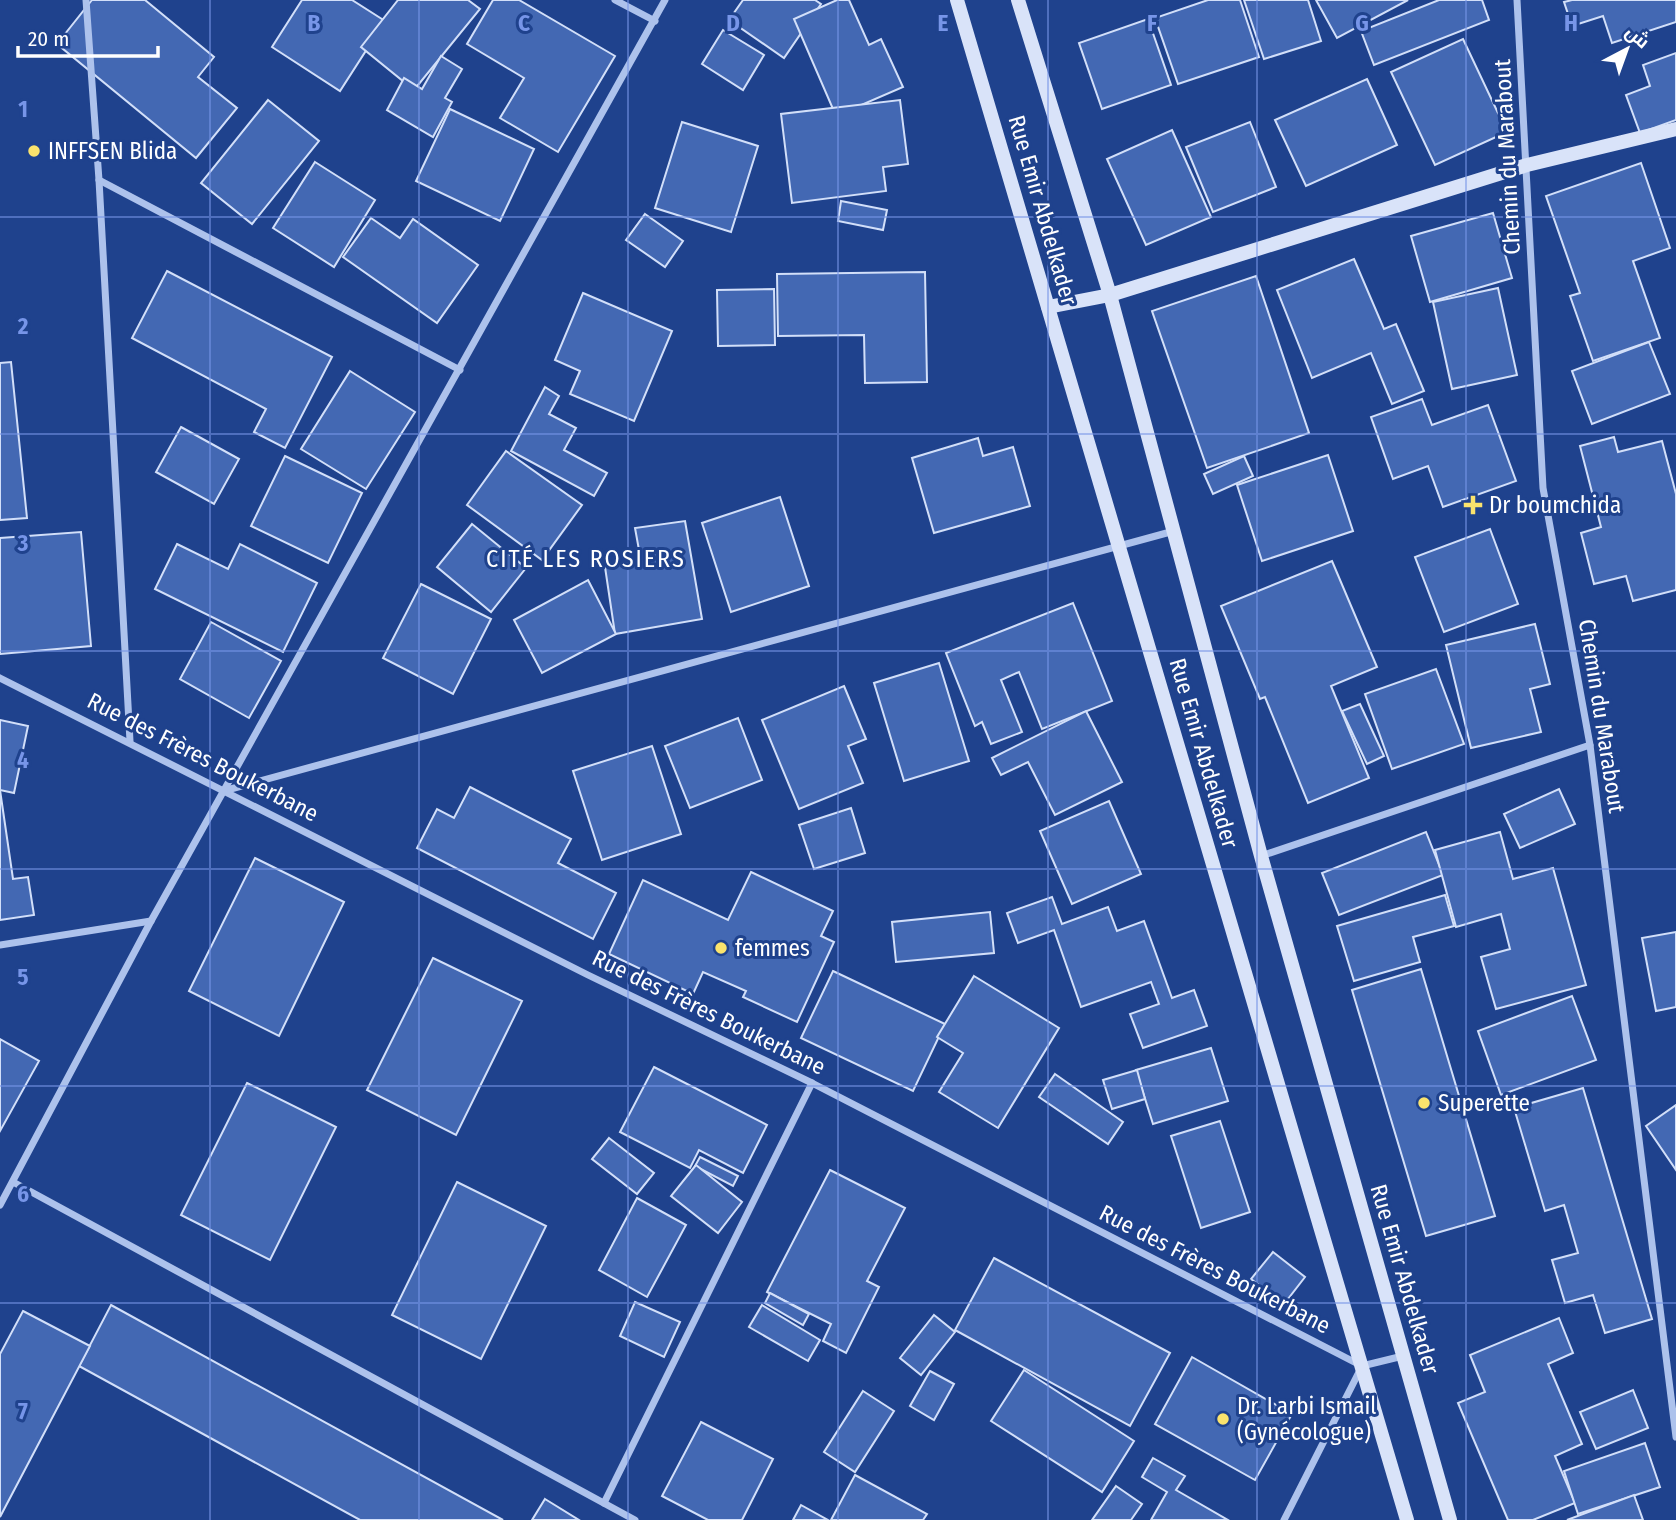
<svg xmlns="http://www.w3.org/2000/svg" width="1676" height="1520" font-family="'Fira Sans Condensed',Cairo,sans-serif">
	<rect width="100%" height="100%" fill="#1f428d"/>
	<g fill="#4368b3" stroke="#d2dff9" stroke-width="2">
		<polygon points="92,0 145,0 214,57 198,77 237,108 196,158 57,44"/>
		<polygon points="302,0 352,0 385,21 340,91 272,47"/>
		<polygon points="398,0 468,0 480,9 414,90 361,47"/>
		<polygon points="493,0 519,0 615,56 558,152 500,118 524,78 467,44"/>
		<polygon points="743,0 815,0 821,4 784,58 729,20"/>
		<polygon points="837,0 849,0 869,45 881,39 903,87 836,116 794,19"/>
		<polygon points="1208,0 1240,0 1259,57 1178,84 1155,18"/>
		<polygon points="1244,0 1308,0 1321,41 1264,59"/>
		<polygon points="1316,0 1408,0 1337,38"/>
		<polygon points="1439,0 1482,0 1489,20 1374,65 1361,31"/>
		<polygon points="1572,0 1676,0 1676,22 1612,43 1603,16 1572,26 1564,2"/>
		<polygon points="1148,19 1171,85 1102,109 1079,43"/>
		<polygon points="723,30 764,55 743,90 702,64"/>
		<polygon points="1463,39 1507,132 1435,165 1391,72"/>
		<polygon points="1676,53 1676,120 1640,133 1626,95 1650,86 1643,65"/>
		<polygon points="441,56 462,69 445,98 452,102 433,137 387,110 404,78 422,89"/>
		<polygon points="1367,79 1397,145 1306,186 1275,120"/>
		<polygon points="268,100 319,141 252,224 201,183"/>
		<polygon points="900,100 908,164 883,167 886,191 792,203 781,114"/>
		<polygon points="450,109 534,149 500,221 416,181"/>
		<polygon points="682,122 758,146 731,232 655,208"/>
		<polygon points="1250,122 1276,187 1213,212 1186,147"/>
		<polygon points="1172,130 1211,217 1146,245 1107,159"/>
		<polygon points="315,162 375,200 334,267 273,228"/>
		<polygon points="1641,163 1670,248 1633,261 1660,338 1593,361 1570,296 1580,293 1546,196"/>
		<polygon points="841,201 887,210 883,230 838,221"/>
		<polygon points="1493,213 1512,278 1430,302 1411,236"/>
		<polygon points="645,214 683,241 665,267 626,240"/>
		<polygon points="371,218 400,238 413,219 478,265 437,323 343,257"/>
		<polygon points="1354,259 1384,329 1396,324 1424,391 1392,404 1371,353 1312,378 1277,290"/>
		<polygon points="167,271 332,357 285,448 254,432 266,409 132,338"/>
		<polygon points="925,272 927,382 865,383 864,335 778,336 777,274"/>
		<polygon points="1256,276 1309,433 1207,468 1152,311"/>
		<polygon points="1498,288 1517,375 1452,389 1433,302"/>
		<polygon points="774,289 775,345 718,346 717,290"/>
		<polygon points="583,293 672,331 634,421 570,394 580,371 555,360"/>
		<polygon points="1649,342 1670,394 1592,424 1572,371"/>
		<polygon points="11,362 27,518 0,520 0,363"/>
		<polygon points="350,371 415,412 366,489 301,449"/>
		<polygon points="545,387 559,396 549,414 576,428 564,450 607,473 594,496 511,451"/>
		<polygon points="1422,399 1432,425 1488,405 1516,481 1443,507 1428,466 1393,479 1371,417"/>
		<polygon points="181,427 239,459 214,504 156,472"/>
		<polygon points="1614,437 1618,452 1662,441 1676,494 1676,590 1633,601 1626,576 1594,584 1581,533 1601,527 1580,446"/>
		<polygon points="978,438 983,456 1013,447 1030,506 934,533 912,458"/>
		<polygon points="506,451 582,505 542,560 467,505"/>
		<polygon points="1328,455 1353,531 1262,561 1237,485"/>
		<polygon points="285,456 362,493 328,563 251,526"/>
		<polygon points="1244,456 1253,476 1213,494 1204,474"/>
		<polygon points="780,497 809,586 731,612 702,523"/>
		<polygon points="685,521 702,619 615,634 605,567 641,561 635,528"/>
		<polygon points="472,524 526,568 491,612 437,567"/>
		<polygon points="1490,529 1518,604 1444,632 1415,557"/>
		<polygon points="81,532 91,646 0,654 0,538"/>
		<polygon points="177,544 228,569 240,544 317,583 283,652 155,589"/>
		<polygon points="1332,561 1377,667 1331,686 1369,778 1308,803 1265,697 1260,699 1221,606"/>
		<polygon points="588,580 616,634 542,673 514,620"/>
		<polygon points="421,584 491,619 453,694 383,658"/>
		<polygon points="1073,603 1112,701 1042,729 1019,672 1001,680 1022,732 991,744 982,722 975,726 946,653"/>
		<polygon points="211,622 281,661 249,718 180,679"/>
		<polygon points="1535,624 1550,684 1530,689 1541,732 1471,748 1446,645"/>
		<polygon points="939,663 969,761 904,781 874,683"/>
		<polygon points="1436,669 1464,744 1392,769 1365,694"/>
		<polygon points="844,686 866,739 848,746 863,783 799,809 762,720"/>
		<polygon points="1360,704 1384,756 1367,764 1342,711"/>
		<polygon points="1086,711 1122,782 1055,815 1028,762 1001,775 992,758"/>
		<polygon points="738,718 762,780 690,808 665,746"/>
		<polygon points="0,720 28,726 14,793 0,790"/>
		<polygon points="652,746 681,834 602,860 573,771"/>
		<polygon points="470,787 571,839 558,863 616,893 593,939 417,848 437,809 454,818"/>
		<polygon points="1559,789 1575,824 1520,848 1504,814"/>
		<polygon points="0,790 13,879 28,877 34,915 0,920"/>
		<polygon points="1109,801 1141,874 1072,904 1040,831"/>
		<polygon points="851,808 865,853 814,869 799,825"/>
		<polygon points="1426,832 1443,875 1339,915 1322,873"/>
		<polygon points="1500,832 1513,879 1553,868 1586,985 1496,1009 1481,957 1510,949 1501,914 1456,927 1435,850"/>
		<polygon points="255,858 344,902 279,1036 189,991"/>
		<polygon points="751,872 833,911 821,936 834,942 797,1022 743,997 746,991 703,972 693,994 609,954 643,880 728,920"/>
		<polygon points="1445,895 1454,926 1413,937 1420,962 1354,981 1337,926"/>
		<polygon points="1052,897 1062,924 1108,907 1117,931 1144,921 1172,998 1194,990 1207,1026 1143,1048 1130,1014 1159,1004 1151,982 1081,1007 1054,930 1018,943 1007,913"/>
		<polygon points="990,912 994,953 896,962 892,922"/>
		<polygon points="1676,932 1676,1007 1656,1011 1642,938"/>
		<polygon points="433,958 522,1001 456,1135 367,1090"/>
		<polygon points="1421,969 1495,1216 1426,1236 1352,990"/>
		<polygon points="833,971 945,1024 913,1091 801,1038"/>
		<polygon points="974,976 1059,1028 998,1128 939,1092 963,1053 937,1037"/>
		<polygon points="1572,996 1596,1060 1501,1095 1478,1031"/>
		<polygon points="0,1039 39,1061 0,1131"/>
		<polygon points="1211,1048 1228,1101 1153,1124 1136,1070"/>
		<polygon points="654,1067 767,1125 743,1173 699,1150 690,1168 620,1132"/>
		<polygon points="1137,1070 1145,1099 1112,1109 1103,1080"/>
		<polygon points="1055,1074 1123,1122 1108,1144 1039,1097"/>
		<polygon points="247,1083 336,1127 270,1260 181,1215"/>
		<polygon points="1583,1088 1652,1319 1605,1333 1593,1295 1565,1303 1552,1260 1578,1253 1564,1205 1545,1211 1514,1108"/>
		<polygon points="1676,1105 1676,1170 1646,1126"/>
		<polygon points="1220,1121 1250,1212 1201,1228 1171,1136"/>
		<polygon points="609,1138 654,1173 637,1194 592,1159"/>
		<polygon points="700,1157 738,1176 733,1186 695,1166"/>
		<polygon points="696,1165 742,1202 718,1233 671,1196"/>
		<polygon points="830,1170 905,1208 867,1281 879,1287 846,1353 823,1341 831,1324 767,1292"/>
		<polygon points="457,1182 546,1226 481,1359 392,1315"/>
		<polygon points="637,1198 686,1225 647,1297 599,1270"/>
		<polygon points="1273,1252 1305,1277 1284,1304 1251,1279"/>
		<polygon points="994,1258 1170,1353 1130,1426 955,1330"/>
		<polygon points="770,1293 809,1314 803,1325 765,1303"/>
		<polygon points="635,1302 680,1322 664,1357 620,1336"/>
		<polygon points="111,1305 503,1520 360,1520 79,1366"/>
		<polygon points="762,1305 820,1340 808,1361 749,1327"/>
		<polygon points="23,1311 90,1346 0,1517 0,1354"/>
		<polygon points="934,1315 955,1332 921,1375 900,1358"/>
		<polygon points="1559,1318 1573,1353 1548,1364 1582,1444 1555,1456 1575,1503 1533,1520 1508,1520 1458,1403 1485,1392 1470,1355"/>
		<polygon points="1192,1357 1292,1414 1255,1480 1155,1424"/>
		<polygon points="1024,1370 1134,1441 1102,1492 991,1421"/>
		<polygon points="930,1371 954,1384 934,1420 910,1406"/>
		<polygon points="1633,1390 1648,1428 1596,1449 1580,1412"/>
		<polygon points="863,1391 894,1411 855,1472 824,1452"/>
		<polygon points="701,1422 773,1459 742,1520 708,1520 662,1496"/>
		<polygon points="1645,1443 1660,1487 1578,1514 1564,1471"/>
		<polygon points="1153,1458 1185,1476 1176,1490 1228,1520 1151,1520 1167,1492 1142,1477"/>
		<polygon points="855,1475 927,1514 923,1520 831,1520"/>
		<polygon points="1116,1486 1142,1504 1131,1520 1092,1520"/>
		<polygon points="1634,1495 1643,1520 1567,1520"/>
		<polygon points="545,1499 579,1520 532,1520"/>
		<polygon points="801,1505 828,1520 793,1520"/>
	</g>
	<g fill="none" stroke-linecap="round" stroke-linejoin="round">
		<g stroke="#adc2ec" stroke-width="7">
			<polyline points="86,0 99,180 130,741"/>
			<polyline points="615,0 655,21"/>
			<polyline points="1517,0 1543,488 1590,745 1676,1437"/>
			<polyline points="99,180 460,370"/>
			<polyline points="0,678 588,975 812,1083 1362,1366 1403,1356"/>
			<polyline points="227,790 1174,531"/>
			<polyline points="1261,856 1590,745"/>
			<polyline points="0,945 151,921"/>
			<polyline points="13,1182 635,1520"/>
			<polyline points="0,1205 151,921 665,0"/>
			<polyline points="604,1503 812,1083"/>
			<polyline points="1284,1520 1360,1370"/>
		</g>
		<g stroke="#d9e3f9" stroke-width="14">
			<polyline points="957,0 1407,1520"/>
			<polyline points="1018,0 1110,295 1261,856 1450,1520"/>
			<polyline points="1048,307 1110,295 1527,165 1676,129"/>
		</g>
	</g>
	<path fill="none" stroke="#7795e8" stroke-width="2" stroke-opacity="0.55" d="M210,0v1520M419,0v1520M628,0v1520M838,0v1520M1048,0v1520M1257,0v1520M1466,0v1520M0,217h1676M0,434h1676M0,651h1676M0,869h1676M0,1086h1676M0,1303h1676"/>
	<g fill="#fae36d" stroke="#1f428d" stroke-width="2.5">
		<circle cx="34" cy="151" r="7"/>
		<path d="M1469.5 494.5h7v7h7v7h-7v7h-7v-7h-7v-7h7z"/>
		<circle cx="721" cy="948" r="7"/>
		<circle cx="1424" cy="1103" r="7"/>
		<circle cx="1223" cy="1419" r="7"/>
	</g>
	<g text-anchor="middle" stroke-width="6" stroke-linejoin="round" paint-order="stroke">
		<g font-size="23" fill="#fff" stroke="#1f428d" text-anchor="start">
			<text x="48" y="159">INFFSEN Blida</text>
			<text x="1489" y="513">Dr boumchida</text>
			<text x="735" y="956">femmes</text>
			<text x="1438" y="1111">Superette</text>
			<text x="1237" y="1414">Dr. Larbi Ismail<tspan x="1237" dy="26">(Gynécologue)</tspan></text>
		</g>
		<g font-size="23" fill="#fff" stroke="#1f428d">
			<text transform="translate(1507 157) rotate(-93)" y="8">Chemin du Marabout</text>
			<text transform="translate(1043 210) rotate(74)" y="8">Rue Emir Abdelkader</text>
			<text transform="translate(1602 716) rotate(81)" y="8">Chemin du Marabout</text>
			<text transform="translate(1204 753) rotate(74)" y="8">Rue Emir Abdelkader</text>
			<text transform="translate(203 757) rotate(27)" y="8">Rue des Frères Boukerbane</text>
			<text transform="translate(709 1012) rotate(26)" y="8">Rue des Frères Boukerbane</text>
			<text transform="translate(1215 1269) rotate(27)" y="8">Rue des Frères Boukerbane</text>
			<text transform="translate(1405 1279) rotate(74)" y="8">Rue Emir Abdelkader</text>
		</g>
		<g font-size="24" letter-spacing="2" fill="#fff" stroke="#1f428d">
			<text x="586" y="567">CITÉ LES ROSIERS</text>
		</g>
	</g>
	<g font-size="23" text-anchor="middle" font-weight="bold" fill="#7795e8" stroke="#1f428d" stroke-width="6" stroke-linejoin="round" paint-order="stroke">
		<text x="314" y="31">B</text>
		<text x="524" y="31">C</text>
		<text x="733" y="31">D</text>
		<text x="943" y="31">E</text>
		<text x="1152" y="31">F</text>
		<text x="1362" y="31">G</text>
		<text x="1571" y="31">H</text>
		<text x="23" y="117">1</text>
		<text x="23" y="334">2</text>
		<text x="23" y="551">3</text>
		<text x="23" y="768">4</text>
		<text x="23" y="985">5</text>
		<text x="23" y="1202">6</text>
		<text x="23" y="1419">7</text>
	</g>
	<g transform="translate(1627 49) rotate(41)" stroke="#1f428d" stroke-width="5" paint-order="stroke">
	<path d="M0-5L12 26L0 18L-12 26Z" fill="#ffffff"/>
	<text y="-10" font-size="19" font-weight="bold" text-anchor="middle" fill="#ffffff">ش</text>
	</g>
	<path d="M18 46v10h140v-10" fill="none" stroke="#ffffff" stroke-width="3.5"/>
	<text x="28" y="46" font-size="21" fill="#ffffff" stroke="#1f428d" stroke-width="5" paint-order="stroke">20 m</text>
</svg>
